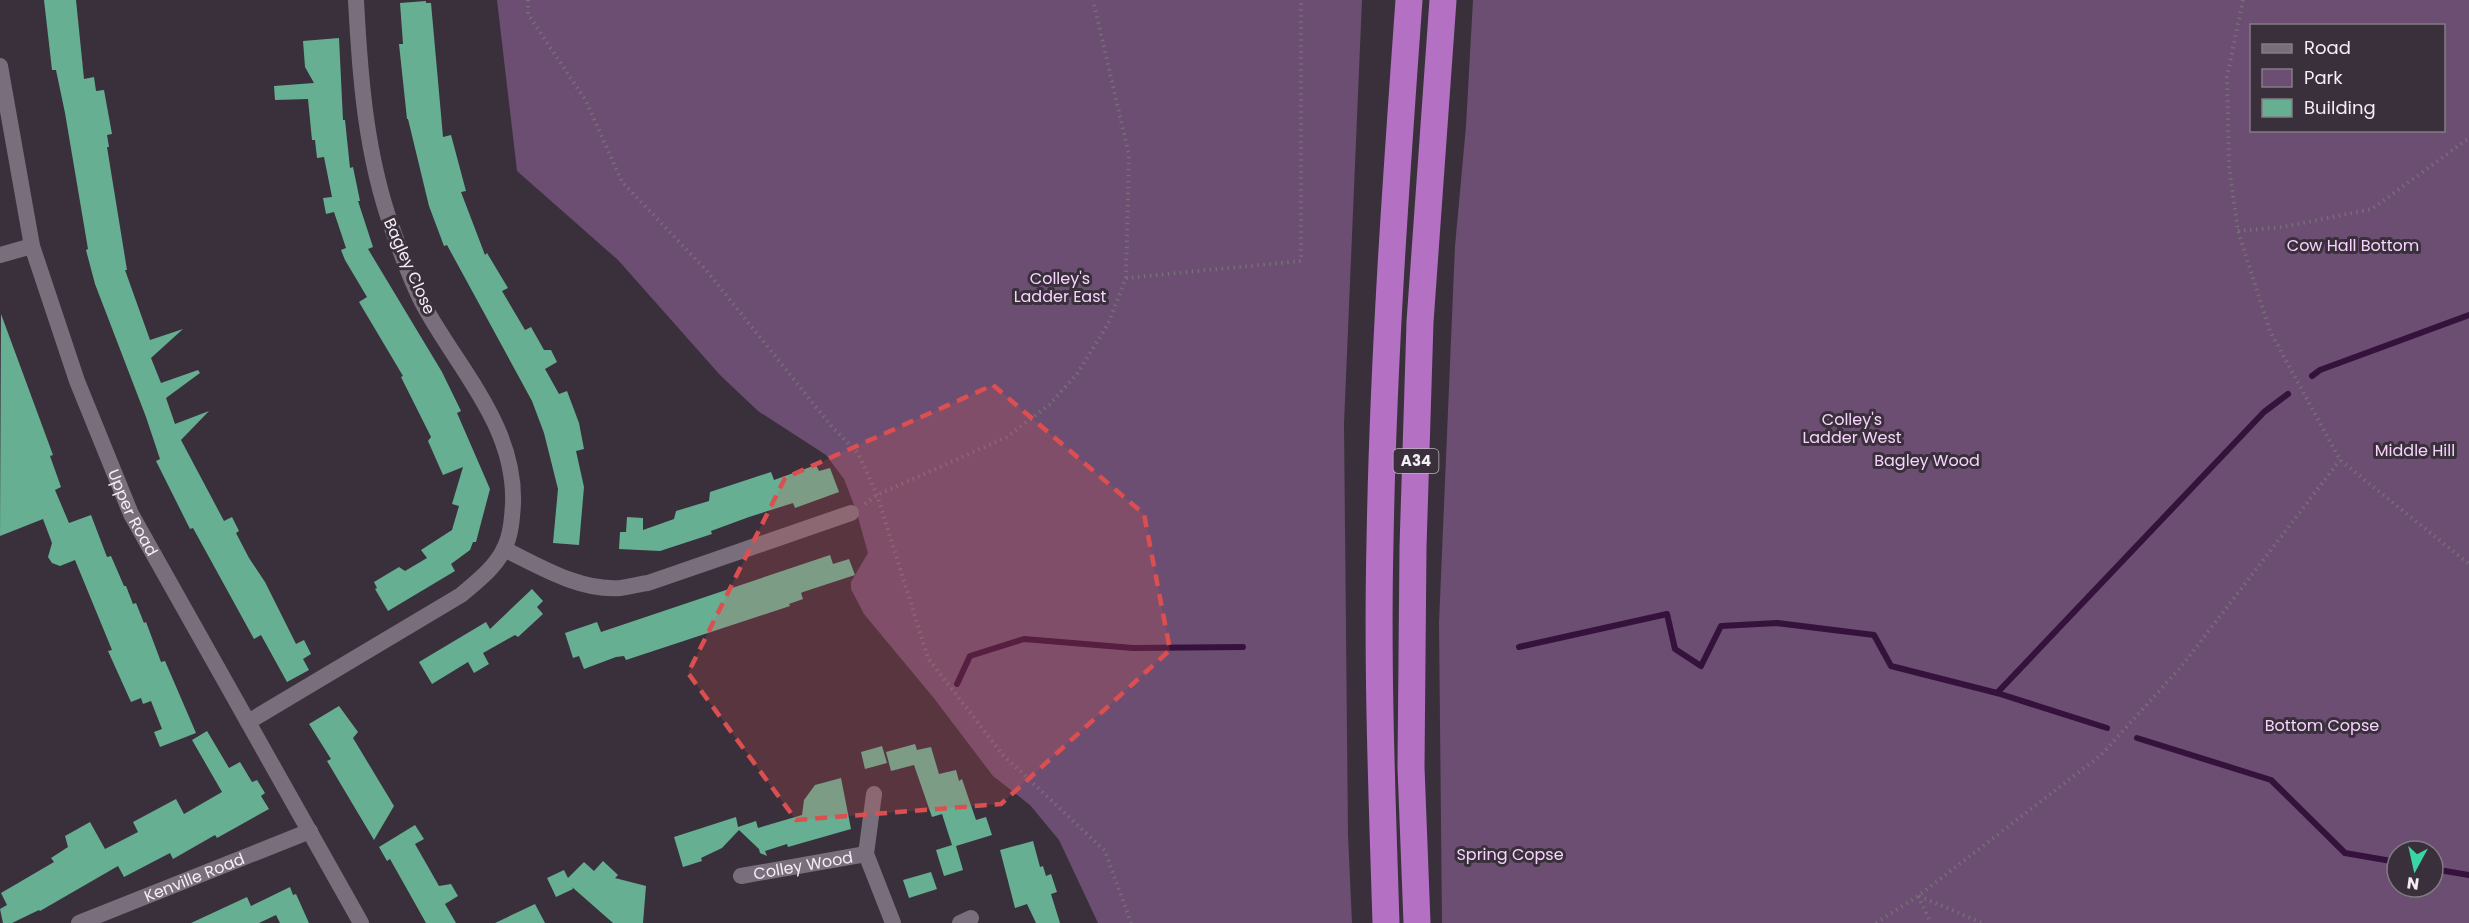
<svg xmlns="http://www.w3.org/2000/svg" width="2469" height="923" font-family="Poppins,sans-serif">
	<rect width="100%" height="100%" fill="#39303b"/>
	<g fill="#6b4e71" fill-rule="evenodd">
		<polygon points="497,0 1362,0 1344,424 1348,835 1352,923 1098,923 1059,840 1030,805 993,776 933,697 864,614 851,589 851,582 868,553 856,510 844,479 826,455 758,411 720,375 618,260 517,171"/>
		<path d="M1473,0h996v923h-1027l-3,-300 16,-377 11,-120zM2252,26h192v104h-192zM2397,851h36v36h-36z"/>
	</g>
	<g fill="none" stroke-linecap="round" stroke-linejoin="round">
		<g stroke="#35123c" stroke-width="6">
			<polyline points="2312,376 2320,370 2469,315"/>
			<polyline points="1519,647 1667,614 1675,649 1701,666 1721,626 1777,623 1874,635 1891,666 1997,693 2107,728"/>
			<polyline points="957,684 970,656 1024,639 1133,648 1243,647"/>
			<polyline points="1997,693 2264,412 2288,394"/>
			<polyline points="2137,738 2271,780 2345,853 2397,862"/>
			<polyline points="2433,869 2469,875"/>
		</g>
	</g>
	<g fill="#66af93">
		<polygon points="44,0 76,0 84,79 94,77 96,91 104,90 112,134 107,135 109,147 107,147 127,270 125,270 150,340 183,329 151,358 161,383 198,370 200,373 166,398 175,424 209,411 181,440 224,521 232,517 239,531 236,533 249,558 265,582 296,644 304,640 311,654 303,659 309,670 287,682 261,635 254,639 193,528 190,529 156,461 160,459 146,417 95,284 86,250 88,249 65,113 56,70 52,70"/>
		<polygon points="426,1 426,3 431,3 443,137 451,135 466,191 461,192 485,255 487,253 508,288 502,291 525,330 531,327 544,350 551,350 557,362 545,369 559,394 567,391 579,423 584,449 576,451 584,487 579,545 553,543 558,489 544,433 532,401 447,245 444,246 429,206 408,119 407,119 399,44 403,44 400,3"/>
		<polygon points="339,38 343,120 345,120 350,168 353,167 360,201 358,201 373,247 368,249 442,372 461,411 457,413 490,489 476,542 473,542 470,550 451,564 455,571 388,611 375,589 377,588 374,582 399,567 405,571 427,558 421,550 452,530 459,506 452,504 463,467 443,475 428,441 431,437 401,377 403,376 359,302 367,297 345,260 341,250 346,248 334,212 326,214 323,198 332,197 324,157 317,158 315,140 312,140 308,99 275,100 274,86 314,83 305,67 303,41"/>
		<polygon points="1,314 53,455 50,456 61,487 55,490 69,523 91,515 107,557 111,556 124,586 126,586 133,604 136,603 144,623 146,622 161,662 165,661 196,733 160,747 154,732 162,729 151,701 143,704 141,698 131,702 108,651 112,650 75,560 60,566 52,563 48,557 52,543 43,519 0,536"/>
		<polygon points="816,465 819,471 830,468 839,492 795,508 793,503 749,517 711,531 712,534 660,551 619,549 620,532 626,532 627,517 643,518 643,530 674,519 676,511 709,501 710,492 771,472 774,480"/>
		<polygon points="830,555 833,564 849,559 855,575 803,592 801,593 803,599 789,604 790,606 626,660 624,656 616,657 584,669 579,656 573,658 565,633 597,622 601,632"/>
		<polygon points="532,589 543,601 537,607 543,614 518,637 515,635 483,653 489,664 474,673 468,662 432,684 419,662 486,622 490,629"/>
		<polygon points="339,706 358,732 353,738 394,806 374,840 327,761 331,759 309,724"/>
		<polygon points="207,731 229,768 240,762 252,782 257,780 265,793 261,796 269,809 217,838 215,835 173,859 170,853 124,877 118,866 40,911 39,910 12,923 3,923 0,909 7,905 1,893 54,862 51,858 68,847 65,836 90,822 105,849 138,832 133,822 176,799 184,814 222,792 192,740"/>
		<polygon points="915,744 917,750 931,747 939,774 956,770 959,781 962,779 976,820 986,817 992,835 956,846 963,870 944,876 936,850 952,845 942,814 932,817 914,765 891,771 886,752"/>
		<polygon points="882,746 887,763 865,769 861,752"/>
		<polygon points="841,778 851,829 788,847 787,844 765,851 767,856 760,853 759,849 739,830 722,848 701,858 702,861 683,867 674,837 736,817 738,827 756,821 758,828 802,815 804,800 815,785"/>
		<polygon points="415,825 424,839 415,844 439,886 451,884 458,896 445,904 456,923 426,923 390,859 387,861 379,847"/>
		<polygon points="1033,841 1040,867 1043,866 1046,876 1051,874 1057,892 1051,894 1060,923 1036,923 1027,904 1015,908 1000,850"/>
		<polygon points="603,861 618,875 615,878 646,886 643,923 613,923 572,887 573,889 556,897 547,878 564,870 568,878 584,862 594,871"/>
		<polygon points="931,872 937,889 909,898 903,880"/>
		<polygon points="290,887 293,895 296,894 309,923 280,923 276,915 259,923 191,923 247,897 251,906"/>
		<polygon points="535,904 545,923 495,923"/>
	</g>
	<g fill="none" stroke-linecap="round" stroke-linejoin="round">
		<g stroke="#766e78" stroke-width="4" stroke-dasharray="1.5 4.5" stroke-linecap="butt">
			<polyline points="528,0 528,14 586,101 622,182 706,270 832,427 858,453 877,495 928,658 1002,754 1105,851 1131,923"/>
			<polyline points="2243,0 2227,77 2229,167 2238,231 2270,331 2340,460 2469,564"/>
			<polyline points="2238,231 2283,227 2372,209 2469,138"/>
			<polyline points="1126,278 1301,261 1301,0"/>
			<polyline points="865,504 877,495 1007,437 1049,405 1077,374 1108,324 1126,278 1129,155 1093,0"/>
			<polyline points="1918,896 1931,923"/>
			<polyline points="1919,896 1982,923"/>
			<polyline points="1876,923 1918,896 2101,755 2181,667 2340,460"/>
		</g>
		<g stroke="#796e7b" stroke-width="16">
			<path id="s1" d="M0,66l32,180 45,135 54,133 230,409"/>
			<polyline points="0,255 32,246"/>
			<path d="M504,549c35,17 75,42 116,39 9,-1 19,-4 28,-5l203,-70"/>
			<path d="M248,722l213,-127c15,-13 34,-27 43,-46 7,-14 8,-30 9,-45 3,-78 -55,-135 -90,-200 -12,-23 -22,-51 -31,-76 -26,-73 -32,-150 -36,-228"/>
			<polyline points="874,794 866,854 893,923"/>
			<path id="s2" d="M741,876l125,-22"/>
			<path id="s3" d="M79,923l231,-92"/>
			<polyline points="960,923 971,918"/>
		</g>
		<g stroke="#b470c2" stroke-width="27">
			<path d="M1386,923c-4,-127 -9,-254 -6,-381 3,-181 16,-361 29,-542"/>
			<polyline points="1417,923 1411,767 1413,547 1420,322 1443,0"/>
		</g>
	</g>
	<path fill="#dc4f51" fill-opacity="0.2" stroke="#dc4f51" stroke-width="4.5" stroke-dasharray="12 8" stroke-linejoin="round" d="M993,385l151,129 26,136 -169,154 -205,16 -108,-147 97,-195z"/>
	<g text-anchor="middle" stroke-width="6" stroke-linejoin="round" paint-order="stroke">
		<rect fill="#39303b" stroke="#bbb4bc" stroke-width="1.5" x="1393.5" y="449" width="45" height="24" rx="4.5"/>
		<g font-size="15" font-weight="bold" fill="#f3edf4">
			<text x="1416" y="466">A34</text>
		</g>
		<g font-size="16" fill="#f7d3fe" stroke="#39303b">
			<text x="2353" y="251">Cow Hall Bottom</text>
			<text x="1060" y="284">Colley's<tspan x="1060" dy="18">Ladder East</tspan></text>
			<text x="1852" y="425">Colley's<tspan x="1852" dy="18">Ladder West</tspan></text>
			<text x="2415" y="456">Middle Hill</text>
			<text x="1927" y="466">Bagley Wood</text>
			<text x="2322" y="731">Bottom Copse</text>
			<text x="1510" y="860">Spring Copse</text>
		</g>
		<g font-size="16" fill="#f3edf4" stroke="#39303b">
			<text transform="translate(410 266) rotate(66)" y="6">Bagley Close</text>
			<text dy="6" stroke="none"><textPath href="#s1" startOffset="468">Upper Road</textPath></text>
			<text dy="6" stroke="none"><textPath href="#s2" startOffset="63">Colley Wood</textPath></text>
			<text dy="6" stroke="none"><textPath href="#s3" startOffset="124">Kenville Road</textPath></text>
		</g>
	</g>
	<rect x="2250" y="24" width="195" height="108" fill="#39303b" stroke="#837c85" stroke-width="1.5"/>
	<rect x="2262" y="44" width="30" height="9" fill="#796e7b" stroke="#837c85" stroke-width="1.5"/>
	<text x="2304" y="54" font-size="18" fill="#f3edf4">Road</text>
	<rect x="2262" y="69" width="30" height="18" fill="#6b4e71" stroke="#837c85" stroke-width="1.5"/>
	<text x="2304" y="84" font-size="18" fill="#f3edf4">Park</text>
	<rect x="2262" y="99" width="30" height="18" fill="#66af93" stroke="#837c85" stroke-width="1.5"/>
	<text x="2304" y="114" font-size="18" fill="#f3edf4">Building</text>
	<g transform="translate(2415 869) rotate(188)"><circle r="28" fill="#39303b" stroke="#837c85" stroke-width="1.5"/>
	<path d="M0-4.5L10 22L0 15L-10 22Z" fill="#3bd4a4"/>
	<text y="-9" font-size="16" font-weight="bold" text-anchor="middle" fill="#f3edf4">N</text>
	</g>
</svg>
